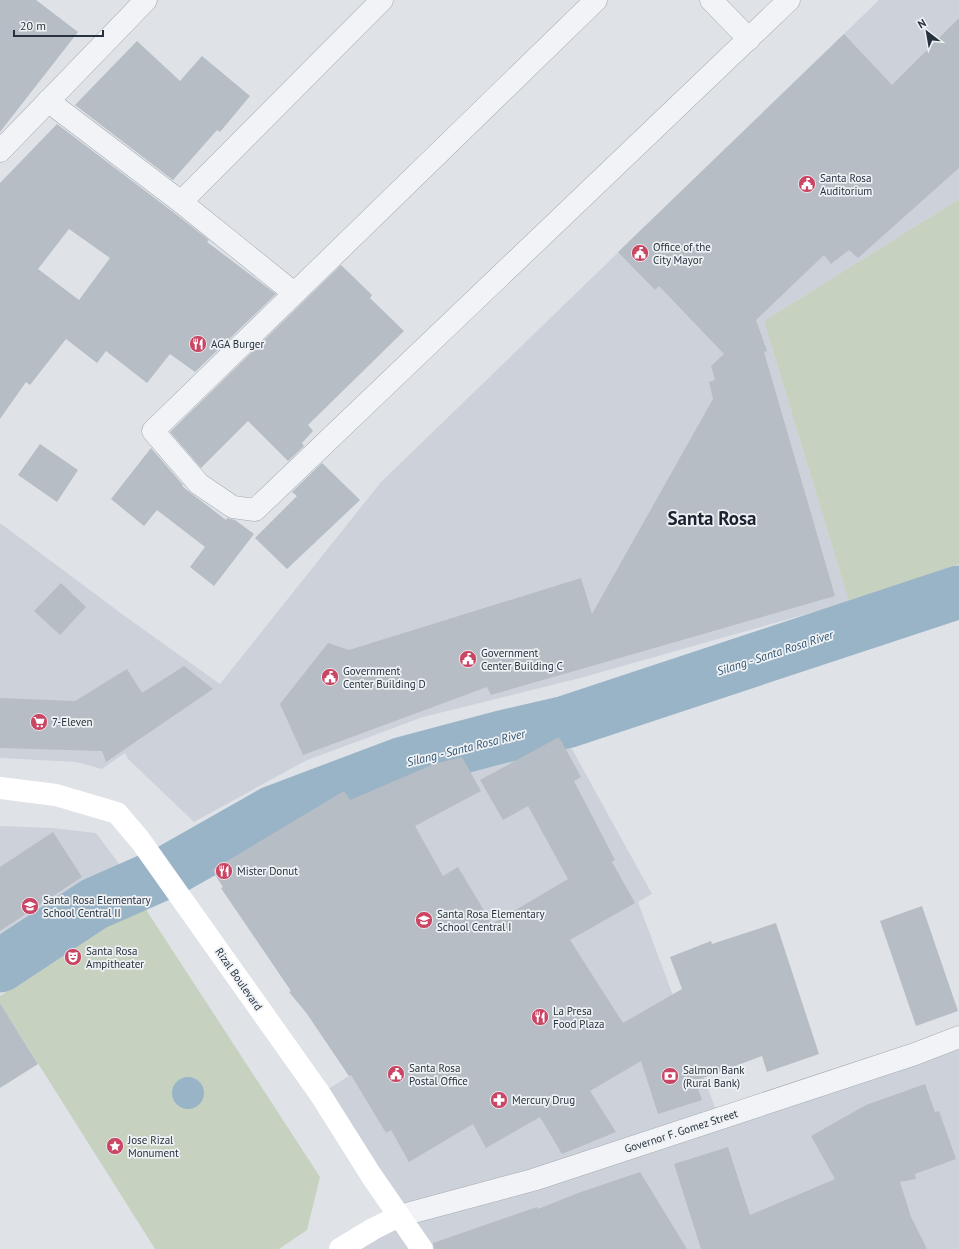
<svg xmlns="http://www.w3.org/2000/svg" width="959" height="1249" font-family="'PT Sans',sans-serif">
	<rect width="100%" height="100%" fill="#dfe3e8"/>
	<g fill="#cdd2da">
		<polygon points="879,0 959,0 959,199 764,321 849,602 584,677 423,717 305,761 194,822 128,759 125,753 102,769 76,762 0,758 0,523 122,614 220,684 381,482"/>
		<polygon points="562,731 652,894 638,902 719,1118 959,1037 959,1249 340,1249 399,1216 320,1094 349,1076 221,888 355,807 351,799 434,764"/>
		<polygon points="0,826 52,828 96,833 120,865 0,947"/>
	</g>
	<g fill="#c6d1c0">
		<polygon points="959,199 959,564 849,602 764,321"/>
		<polygon points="141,902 320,1177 307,1230 279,1249 155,1249 0,1003 0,996"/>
	</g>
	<circle fill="#9ab4c7" cx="188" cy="1093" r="16"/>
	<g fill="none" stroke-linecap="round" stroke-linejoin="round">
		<polyline stroke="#9ab4c7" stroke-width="53" points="0,966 94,904 169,871 273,812 403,763 501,737 566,722 959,592"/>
	</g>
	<g fill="#b6bdc4" fill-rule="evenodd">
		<polygon points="0,0 36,0 78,32 0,132"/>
		<polygon points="959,18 959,168 858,258 849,250 831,264 824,255 756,320 767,351 764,352 835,596 491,695 487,687 303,755 280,704 328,643 349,650 581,578 592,614 713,399 709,382 715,380 711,366 724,354 659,286 655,290 618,252 844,34 892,85"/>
		<polygon points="137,41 180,81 202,56 250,96 220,132 217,130 173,180 75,105"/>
		<path d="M57,124l116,88 36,28 -2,2 69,52 -81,78 -25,-18 -23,29 -41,-32 -9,12 -31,-24 -36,46 -4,-3 -26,37v-236zM69,229l41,29 -31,42 -41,-31z"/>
		<polygon points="341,265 372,295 370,298 404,331 308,425 313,431 302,443 304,446 288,461 248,421 201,468 170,432"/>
		<polygon points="40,444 78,470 57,502 18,475"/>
		<polygon points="151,448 183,485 182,486 192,494 226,520 227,518 235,520 254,534 214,586 190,567 205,547 157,510 144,526 111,499"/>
		<polygon points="322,463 360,500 287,569 255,538 297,496 292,492"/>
		<polygon points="61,583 86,607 60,635 34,611"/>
		<polygon points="184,666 213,689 106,762 102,751 0,748 0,698 75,701 127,669 142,693"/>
		<polygon points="559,737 581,777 574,781 615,860 612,862 635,903 570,940 623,1023 682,989 670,957 711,941 712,944 776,923 819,1054 767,1072 762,1056 695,1081 702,1100 658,1114 641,1061 590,1091 616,1132 562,1154 540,1117 486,1148 473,1124 409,1162 391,1130 386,1133 351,1075 349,1076 308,1015 289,992 291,991 221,888 223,887 212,870 344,791 350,800 434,764 462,757 481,791 415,826 443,876 458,867 492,924 568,879 528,806 503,820 480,780"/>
		<polygon points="53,832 82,877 0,931 0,867"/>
		<polygon points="922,906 958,1011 916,1026 880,921"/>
		<polygon points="0,1003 38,1064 0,1088"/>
		<polygon points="925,1084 935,1112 939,1111 956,1159 915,1174 916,1179 900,1182 911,1217 927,1249 701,1249 674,1164 728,1147 750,1215 835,1179 811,1136 866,1105"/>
		<polygon points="640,1172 687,1249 434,1249 433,1243 537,1207 538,1209 578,1193"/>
	</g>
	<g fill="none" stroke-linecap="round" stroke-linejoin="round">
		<defs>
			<g id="minor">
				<polyline points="596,0 153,431 199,484 233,507 255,510 789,0"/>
				<polyline points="711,0 749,39"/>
				<polyline points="48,101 181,202 294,293"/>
				<polyline points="0,151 146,0"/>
				<polyline points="181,202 382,0"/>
			</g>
			<polyline id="tertiary" points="399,1216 533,1180 915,1054 959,1037"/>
		</defs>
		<use href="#minor" stroke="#a4aab2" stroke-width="23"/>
		<use href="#tertiary" stroke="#a4aab2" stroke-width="23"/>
		<use href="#minor" stroke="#f1f3f6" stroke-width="22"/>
		<use href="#tertiary" stroke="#f1f3f6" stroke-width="22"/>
		<g stroke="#fff" stroke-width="22">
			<polyline points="0,788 56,795 117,813 140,840 320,1094 371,1175 422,1249"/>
			<polyline points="340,1249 373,1229 399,1216"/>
		</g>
	</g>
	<defs>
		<symbol id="civic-disc" viewBox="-11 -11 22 22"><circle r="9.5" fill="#ca4665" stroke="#eef2f5"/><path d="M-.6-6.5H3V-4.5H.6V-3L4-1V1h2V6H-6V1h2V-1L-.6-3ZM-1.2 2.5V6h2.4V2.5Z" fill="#fff"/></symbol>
		<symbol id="restaurant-disc" viewBox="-11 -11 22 22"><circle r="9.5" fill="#ca4665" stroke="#eef2f5"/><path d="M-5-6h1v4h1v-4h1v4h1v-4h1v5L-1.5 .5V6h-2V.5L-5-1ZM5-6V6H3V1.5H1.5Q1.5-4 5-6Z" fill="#fff"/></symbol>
		<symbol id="supermarket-disc" viewBox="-11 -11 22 22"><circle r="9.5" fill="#ca4665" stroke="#eef2f5"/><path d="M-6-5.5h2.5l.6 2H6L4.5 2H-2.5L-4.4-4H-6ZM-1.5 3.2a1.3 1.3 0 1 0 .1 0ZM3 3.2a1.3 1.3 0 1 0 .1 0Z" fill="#fff"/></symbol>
		<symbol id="school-disc" viewBox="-11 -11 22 22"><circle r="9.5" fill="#ca4665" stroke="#eef2f5"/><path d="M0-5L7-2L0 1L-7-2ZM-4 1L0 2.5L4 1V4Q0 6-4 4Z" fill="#fff"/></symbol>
		<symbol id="theatre-disc" viewBox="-11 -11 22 22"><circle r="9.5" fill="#ca4665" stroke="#eef2f5"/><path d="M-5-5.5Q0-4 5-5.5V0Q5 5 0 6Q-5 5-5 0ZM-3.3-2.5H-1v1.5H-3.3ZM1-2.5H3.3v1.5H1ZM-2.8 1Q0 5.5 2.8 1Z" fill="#fff"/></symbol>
		<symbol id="bank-disc" viewBox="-11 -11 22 22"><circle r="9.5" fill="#ca4665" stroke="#eef2f5"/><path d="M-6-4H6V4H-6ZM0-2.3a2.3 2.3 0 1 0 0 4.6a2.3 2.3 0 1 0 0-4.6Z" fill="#fff"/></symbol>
		<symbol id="pharmacy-disc" viewBox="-11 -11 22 22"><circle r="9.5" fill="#ca4665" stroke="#eef2f5"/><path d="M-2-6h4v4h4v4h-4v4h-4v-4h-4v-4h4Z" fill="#fff"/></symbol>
		<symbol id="sight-disc" viewBox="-11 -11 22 22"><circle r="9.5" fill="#ca4665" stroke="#eef2f5"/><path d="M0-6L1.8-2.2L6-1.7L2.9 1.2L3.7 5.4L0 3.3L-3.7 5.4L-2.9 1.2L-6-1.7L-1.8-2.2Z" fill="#fff"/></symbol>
	</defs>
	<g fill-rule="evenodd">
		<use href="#civic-disc" x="797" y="174" width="20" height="20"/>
		<use href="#civic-disc" x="630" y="243" width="20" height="20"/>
		<use href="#restaurant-disc" x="188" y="334" width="20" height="20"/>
		<use href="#civic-disc" x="458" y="649" width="20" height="20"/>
		<use href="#civic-disc" x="320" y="667" width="20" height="20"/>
		<use href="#supermarket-disc" x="29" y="712" width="20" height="20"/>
		<use href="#restaurant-disc" x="214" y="861" width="20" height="20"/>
		<use href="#school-disc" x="20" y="896" width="20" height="20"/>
		<use href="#school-disc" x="414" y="910" width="20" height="20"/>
		<use href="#theatre-disc" x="63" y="947" width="20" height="20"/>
		<use href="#restaurant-disc" x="530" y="1007" width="20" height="20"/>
		<use href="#civic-disc" x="386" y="1064" width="20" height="20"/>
		<use href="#bank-disc" x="660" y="1066" width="20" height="20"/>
		<use href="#pharmacy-disc" x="489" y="1090" width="20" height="20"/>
		<use href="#sight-disc" x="105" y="1136" width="20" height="20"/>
	</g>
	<g text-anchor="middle" stroke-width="3.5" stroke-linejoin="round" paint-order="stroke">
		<g font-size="11" fill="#28323e" stroke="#eef2f5" text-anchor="start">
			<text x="820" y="182">Santa Rosa<tspan x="820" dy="13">Auditorium</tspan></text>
			<text x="653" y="251">Office of the<tspan x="653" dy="13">City Mayor</tspan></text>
			<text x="211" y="348">AGA Burger</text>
			<text x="481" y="657">Government<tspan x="481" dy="13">Center Building C</tspan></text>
			<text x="343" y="675">Government<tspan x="343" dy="13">Center Building D</tspan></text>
			<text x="52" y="726">7-Eleven</text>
			<text x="237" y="875">Mister Donut</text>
			<text x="43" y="904">Santa Rosa Elementary<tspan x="43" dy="13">School Central II</tspan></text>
			<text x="437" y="918">Santa Rosa Elementary<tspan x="437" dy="13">School Central I</tspan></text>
			<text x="86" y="955">Santa Rosa<tspan x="86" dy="13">Ampitheater</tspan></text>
			<text x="553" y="1015">La Presa<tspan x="553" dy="13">Food Plaza</tspan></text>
			<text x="409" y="1072">Santa Rosa<tspan x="409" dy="13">Postal Office</tspan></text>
			<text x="683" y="1074">Salmon Bank<tspan x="683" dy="13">(Rural Bank)</tspan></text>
			<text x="512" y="1104">Mercury Drug</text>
			<text x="128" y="1144">Jose Rizal<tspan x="128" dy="13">Monument</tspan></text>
		</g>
		<g font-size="11" fill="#28323e" stroke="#eef2f5">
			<text transform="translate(239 979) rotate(55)" y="4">Rizal Boulevard</text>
			<text transform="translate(681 1131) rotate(-18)" y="4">Governor F. Gomez Street</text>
		</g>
		<g font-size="12" font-style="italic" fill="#335471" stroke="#eef2f5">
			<text transform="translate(775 653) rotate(-18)" y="4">Silang - Santa Rosa River</text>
			<text transform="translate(466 748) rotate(-14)" y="4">Silang - Santa Rosa River</text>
		</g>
		<g font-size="19" font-weight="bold" fill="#1a232f" stroke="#eef2f5">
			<text x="712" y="525">Santa Rosa</text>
		</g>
	</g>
	<g transform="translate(927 32) rotate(329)" stroke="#eef2f5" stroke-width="3" paint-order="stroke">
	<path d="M0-3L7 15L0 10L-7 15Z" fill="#28323e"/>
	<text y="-6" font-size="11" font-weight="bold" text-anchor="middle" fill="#28323e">N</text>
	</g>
	<path d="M14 30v6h89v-6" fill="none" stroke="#28323e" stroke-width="2"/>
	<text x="20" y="30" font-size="12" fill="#28323e" stroke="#eef2f5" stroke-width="3" paint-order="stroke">20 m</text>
</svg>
